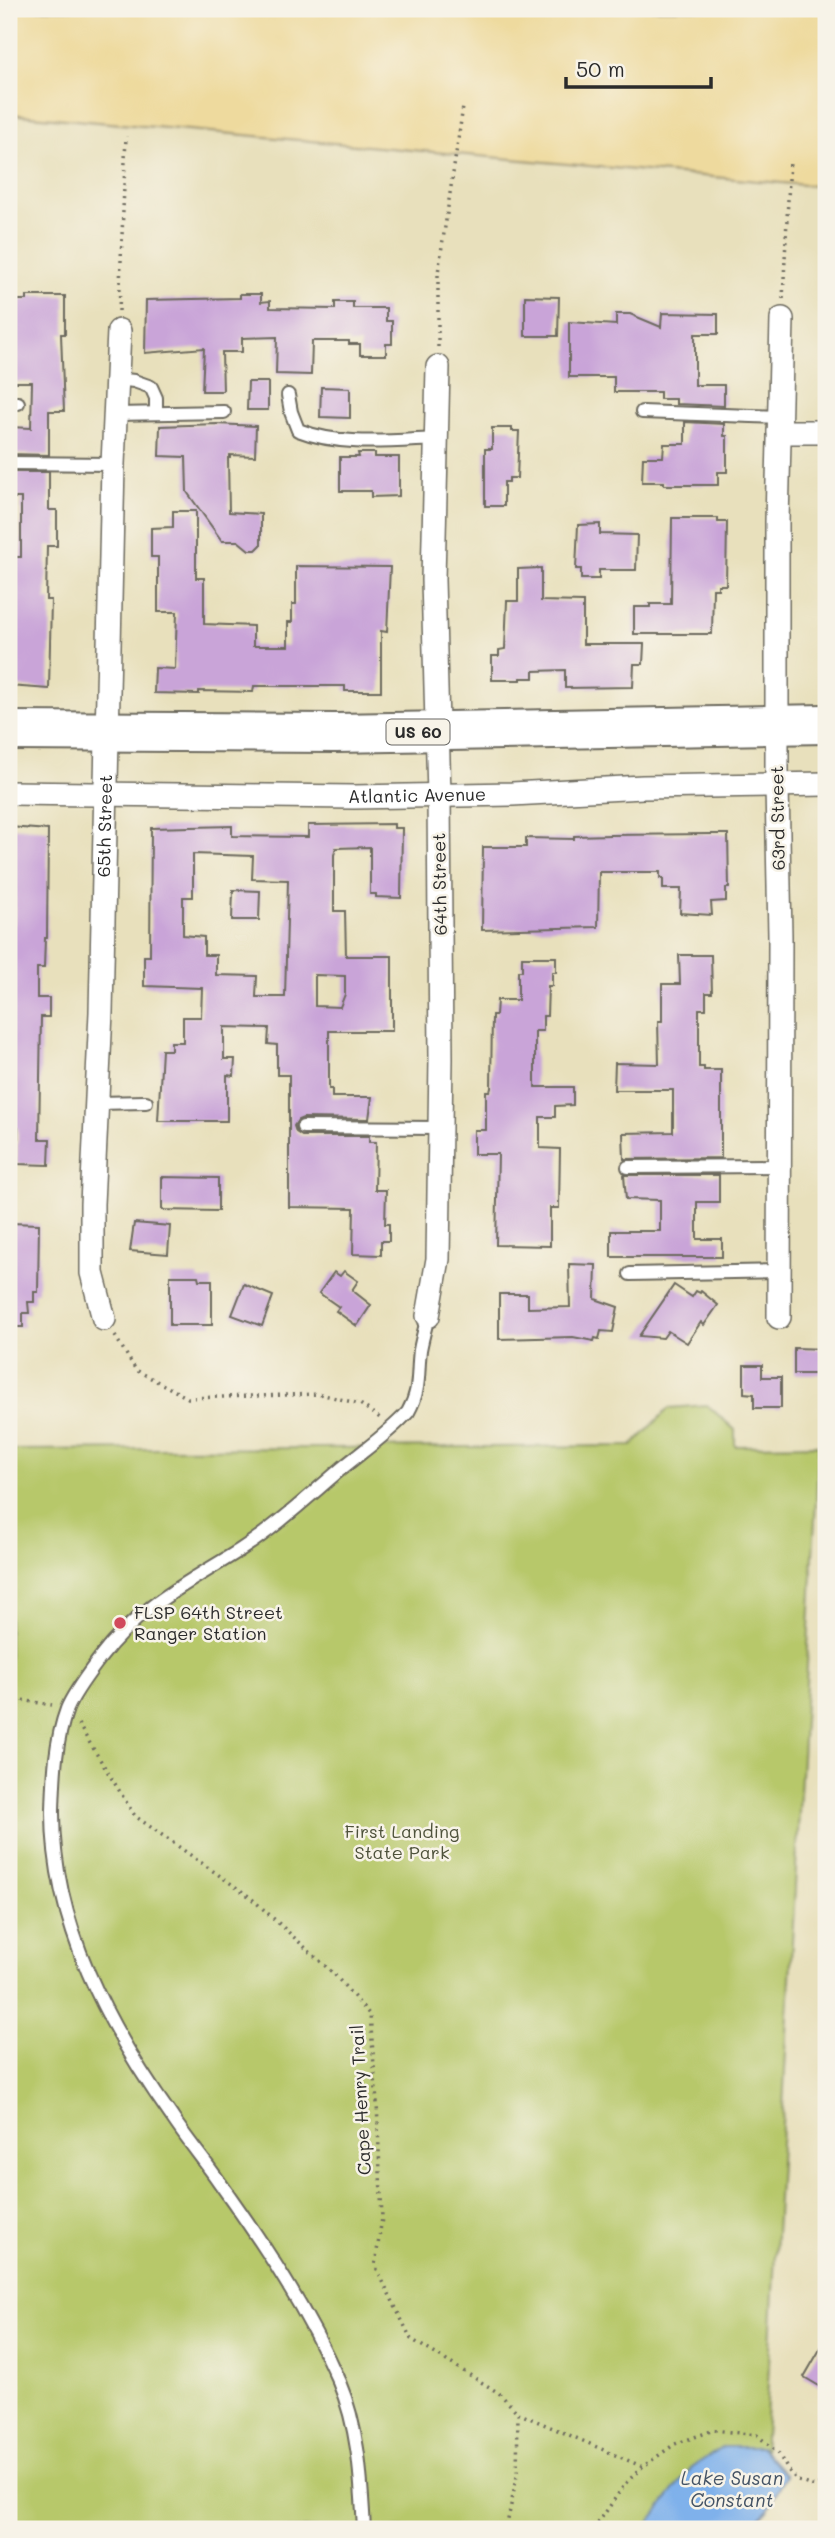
<svg xmlns="http://www.w3.org/2000/svg" width="835" height="2538" font-family="Mali,sans-serif">
	<rect width="100%" height="100%" fill="#f7f3e8"/>
	<filter id="ink" filterUnits="userSpaceOnUse"><feTurbulence type="fractalNoise" baseFrequency=".0143" numOctaves="2"/><feDisplacementMap in="SourceGraphic" scale="14" xChannelSelector="R" yChannelSelector="G"/><feConvolveMatrix kernelMatrix="1 2 1 2 8 2 1 2 1" color-interpolation-filters="sRGB"/></filter>
	<filter id="wash" filterUnits="userSpaceOnUse"><feTurbulence type="fractalNoise" baseFrequency=".00686" numOctaves="4" result="noise"/><feDisplacementMap in="SourceGraphic" scale="28" xChannelSelector="R" yChannelSelector="G"/><feGaussianBlur stdDeviation="1.57" result="paint"/><feColorMatrix in="noise" values="0 0 0 0 0 0 0 0 0 0 0 0 0 0 0 0 0 1.4 0 .05"/><feComposite in="paint" operator="in"/></filter>
	<g filter="url(#wash)">
		<rect width="100%" height="100%" fill="#e8e0bc"/>
		<polygon fill="#b7c86b" stroke="#717a4b" stroke-width="2" points="707,1405 735,1430 735,1446 819,1445 763,2475 758,2529 9,2529 9,1450 632,1446 669,1408"/>
		<polygon fill="#eeda9e" stroke="#8c8264" stroke-width="2" points="9,9 826,9 826,187 9,114"/>
		<polygon fill="#7fb1eb" stroke="#556e8b" stroke-width="2" points="723,2447 761,2447 786,2476 768,2509 748,2529 644,2529 692,2467"/>
		<g id="blocks">
			<g fill="#c9a4d8" fill-rule="evenodd">
				<polygon points="240,294 261,294 261,302 270,301 270,308 335,309 335,302 353,302 353,308 386,308 386,321 392,321 392,344 386,344 386,355 360,355 360,344 349,344 349,341 312,341 311,375 276,374 277,337 242,338 242,352 222,352 223,391 202,391 204,348 145,353 146,300 240,298"/>
				<polygon points="27,296 65,296 65,334 61,334 64,411 49,411 49,455 9,454 9,427 31,428 32,382 9,382 9,300 27,300"/>
				<polygon points="525,296 559,297 558,336 525,336"/>
				<polygon points="662,313 718,314 718,334 695,334 695,385 724,385 724,406 676,404 676,399 660,399 660,392 614,392 614,377 569,377 569,322 616,325 616,314 630,314 661,327"/>
				<polygon points="248,382 268,382 268,410 247,410"/>
				<polygon points="321,387 350,388 350,418 320,417"/>
				<polygon points="685,422 724,424 724,436 727,436 727,472 718,472 718,485 664,485 664,482 642,482 643,457 663,457 664,444 685,444"/>
				<polygon points="217,424 256,426 255,456 230,455 230,458 228,458 229,512 261,514 261,545 256,550 249,550 238,541 222,541 187,492 186,457 159,456 160,426"/>
				<polygon points="492,428 512,428 512,431 519,431 517,478 509,478 509,482 504,482 504,506 485,506 485,449 492,449"/>
				<polygon points="358,453 375,453 375,457 399,457 399,496 371,497 371,491 340,491 340,457 359,457"/>
				<polygon points="9,472 49,472 49,510 57,510 57,546 47,546 46,600 51,600 49,689 9,686 9,557 21,557 21,498 9,498"/>
				<polygon points="173,511 196,511 196,578 204,578 204,624 253,626 253,646 288,646 288,622 292,622 292,604 296,604 296,566 390,567 387,632 381,631 381,691 345,691 345,686 254,686 253,692 199,691 199,694 154,693 155,668 175,669 177,612 158,612 158,557 151,557 151,528 173,527"/>
				<polygon points="672,518 718,518 718,522 727,522 726,585 718,585 718,589 713,589 712,634 634,634 634,607 650,607 650,604 671,604"/>
				<polygon points="600,524 600,534 637,535 636,570 599,570 599,579 581,579 581,569 576,569 578,525"/>
				<polygon points="541,568 541,601 583,602 583,644 644,644 643,664 634,664 633,687 565,688 565,670 534,671 534,678 521,678 521,680 492,680 492,656 499,656 499,650 505,649 507,601 518,601 518,569"/>
				<path d="M394,824v4h8l-1,70 -25,-1v-3h-6v-47l-34,1 -2,7v56h11l1,45h46v75h-63v58h3v8h40l-3,22 -66,-1 -5,2 -4,6 2,6 6,4h67v6h7l-1,48h11l-1,34h4v17h-8v14l-28,-1 1,-46 -65,-1v-132h-12v-30l-9,-1 1,-16 -45,-1v32h11l-1,17 -7,-1v46h-69l4,-71h9v-8h12v-25h18l1,-29 -58,-2v-30h6l1,-128 81,-2v10l76,1v-12zM193,854l60,2 -1,23 36,1 -3,117h-29l1,-21 -41,-1v-20h-12v-18l-21,-2v-38h10zM315,975l30,1v18l-5,13 -25,-1z"/>
				<polygon points="9,827 48,830 47,938 45,938 44,968 37,968 37,998 49,998 49,1017 41,1017 39,1139 50,1139 49,1165 17,1164 18,1128 9,1128 9,924 14,924 15,889 12,889 12,858 9,858"/>
				<polygon points="710,834 728,834 729,888 726,888 726,901 711,902 712,915 680,913 681,889 663,889 663,878 660,878 660,872 599,872 598,927 482,930 483,847 526,847 526,838 574,839 574,836 611,835"/>
				<polygon points="233,890 260,891 259,920 232,920"/>
				<polygon points="679,955 711,955 712,993 706,993 706,1009 699,1009 699,1067 704,1067 704,1070 721,1070 721,1158 624,1159 623,1133 673,1132 673,1090 614,1090 615,1063 659,1064 658,1021 662,1021 662,984 680,984"/>
				<polygon points="522,957 556,957 556,972 552,972 552,986 548,986 547,1016 543,1016 543,1031 535,1031 535,1087 573,1087 573,1105 555,1106 555,1117 540,1117 540,1148 560,1149 559,1208 550,1208 550,1246 496,1245 498,1154 474,1154 474,1130 486,1130 486,1091 490,1091 491,1088 492,1015 496,1015 497,1000 518,1000 518,971 522,971"/>
				<polygon points="624,1175 719,1175 719,1202 697,1202 697,1239 722,1239 722,1257 611,1257 611,1231 660,1231 660,1200 626,1199"/>
				<polygon points="162,1177 218,1178 218,1211 162,1210"/>
				<polygon points="9,1223 39,1224 38,1292 34,1292 34,1302 28,1302 29,1313 23,1313 23,1327 9,1327"/>
				<polygon points="134,1223 170,1226 168,1254 130,1251"/>
				<polygon points="569,1264 596,1265 595,1299 618,1307 613,1332 601,1331 599,1339 595,1338 594,1341 573,1337 499,1339 499,1294 528,1294 528,1308 570,1307"/>
				<polygon points="344,1271 358,1281 352,1290 371,1305 357,1326 336,1311 339,1307 319,1293 334,1272 340,1276"/>
				<polygon points="170,1276 198,1276 199,1280 212,1280 212,1325 170,1325"/>
				<polygon points="244,1284 273,1296 262,1326 232,1315"/>
				<polygon points="674,1285 692,1297 696,1291 700,1293 701,1291 718,1305 704,1325 701,1322 687,1343 668,1331 663,1338 639,1336"/>
				<polygon points="794,1348 826,1349 826,1374 794,1374"/>
				<polygon points="744,1365 762,1365 762,1377 781,1377 781,1408 754,1408 754,1394 744,1393"/>
				<polygon points="826,2339 826,2390 804,2377"/>
			</g>
		</g>
	</g>
	<g filter="url(#ink)">
		<use href="#blocks" fill-opacity="0" stroke="#6d6a5e" stroke-width="2"/>
		<g fill="none" stroke-linecap="round" stroke-linejoin="round">
			<defs>
				<g id="lane">
					<polyline points="116,379 134,381 151,387 156,398 156,413"/>
					<path d="M288,395l3,17 7,18c43,17 93,11 138,9"/>
					<polyline points="9,403 18,403"/>
					<polyline points="642,412 779,417"/>
					<polyline points="115,414 224,412"/>
					<polyline points="9,463 113,464"/>
					<polyline points="97,1103 146,1102"/>
					<polyline points="303,1127 440,1128"/>
					<polyline points="628,1167 778,1166"/>
					<polyline points="630,1274 779,1271"/>
					<path d="M364,2529c-3,-50 -5,-100 -25,-147 -31,-71 -74,-136 -119,-199 -15,-22 -33,-43 -48,-66 -64,-90 -120,-194 -119,-307 1,-33 2,-69 14,-101 7,-17 22,-36 33,-51 38,-51 88,-75 140,-108 36,-23 68,-53 101,-81 22,-18 48,-36 67,-57 13,-23 9,-37 12,-62 2,-11 5,-22 8,-34"/>
				</g>
				<g id="street">
					<polyline points="779,432 826,432"/>
					<path id="s1" d="M9,793l345,4 158,-3 131,-7 183,-3"/>
					<polyline points="428,1316 438,1259 441,1059 439,795 433,580 438,367"/>
					<polyline points="779,1317 780,936 777,786 777,522 782,319"/>
					<path id="s2" d="M104,1319l-12,-46v-69l9,-192 12,-548 6,-133"/>
				</g>
				<polyline id="highway" points="9,731 336,733 826,724"/>
			</defs>
			<use href="#lane" stroke="#6d6a5e" stroke-width="16"/>
			<use href="#street" stroke="#6d6a5e" stroke-width="26"/>
			<use href="#highway" stroke="#6d6a5e" stroke-width="42"/>
			<g stroke="#6d6a5e" stroke-width="3.5" stroke-dasharray="2 5" stroke-linecap="butt">
				<polyline points="783,299 790,160"/>
				<polyline points="119,311 126,136"/>
				<polyline points="438,347 438,273 463,107"/>
				<polyline points="115,1336 136,1370 188,1398 320,1394 360,1404 380,1418"/>
				<polyline points="9,1698 52,1705"/>
				<polyline points="78,1724 135,1816 250,1897 333,1973 370,2015 377,2103 382,2218 375,2265 411,2339 499,2393 518,2413 517,2476 506,2529"/>
				<polyline points="518,2413 641,2466"/>
				<polyline points="594,2529 625,2484 642,2467 675,2444 714,2430 757,2435 778,2453 788,2470 798,2481 815,2487 826,2481"/>
			</g>
			<use href="#lane" stroke="#fff" stroke-width="12"/>
			<use href="#street" stroke="#fff" stroke-width="23"/>
			<use href="#highway" stroke="#fff" stroke-width="38"/>
		</g>
	</g>
	<circle fill="#d1495b" stroke="#f7f3e8" stroke-width="2.5" cx="120" cy="1623" r="7"/>
	<g text-anchor="middle" stroke-width="5" stroke-linejoin="round" paint-order="stroke">
		<rect fill="#f7f3e8" stroke="#686764" stroke-width="2" x="386.5" y="719.5" width="63" height="25" rx="5"/>
		<g font-size="16" font-weight="bold" fill="#2b2b2b">
			<text x="418" y="738">US 60</text>
		</g>
		<g font-size="18" fill="#2b2b2b" stroke="#f7f3e8">
			<text dy="6" stroke="none"><textPath href="#s1" startOffset="408">Atlantic Avenue</textPath></text>
			<text transform="translate(778 818) rotate(-91)" y="6">63rd Street</text>
			<text dy="6" stroke="none"><textPath href="#s2" startOffset="495">65th Street</textPath></text>
			<text transform="translate(440 884) rotate(-91)" y="6">64th Street</text>
			<text transform="translate(361 2100) rotate(-93)" y="6">Cape Henry Trail</text>
		</g>
		<g font-size="18" fill="#2b2b2b" stroke="#f7f3e8" text-anchor="start">
			<text x="134" y="1619">FLSP 64th Street<tspan x="134" dy="21">Ranger Station</tspan></text>
		</g>
		<g font-size="18" fill="#4e523b" stroke="#f7f3e8">
			<text x="402" y="1838">First Landing<tspan x="402" dy="21">State Park</tspan></text>
		</g>
		<g font-size="19" font-style="italic" fill="#445365" stroke="#f7f3e8">
			<text x="732" y="2485">Lake Susan<tspan x="732" dy="22">Constant</tspan></text>
		</g>
	</g>
	<rect width="835" height="2538" fill="none" stroke="#f7f3e8" stroke-width="35"/>
	<path d="M566 77v10h145v-10" fill="none" stroke="#2b2b2b" stroke-width="3.5"/>
	<text x="576" y="77" font-size="21" fill="#2b2b2b" stroke="#f7f3e8" stroke-width="5" paint-order="stroke">50 m</text>
</svg>
